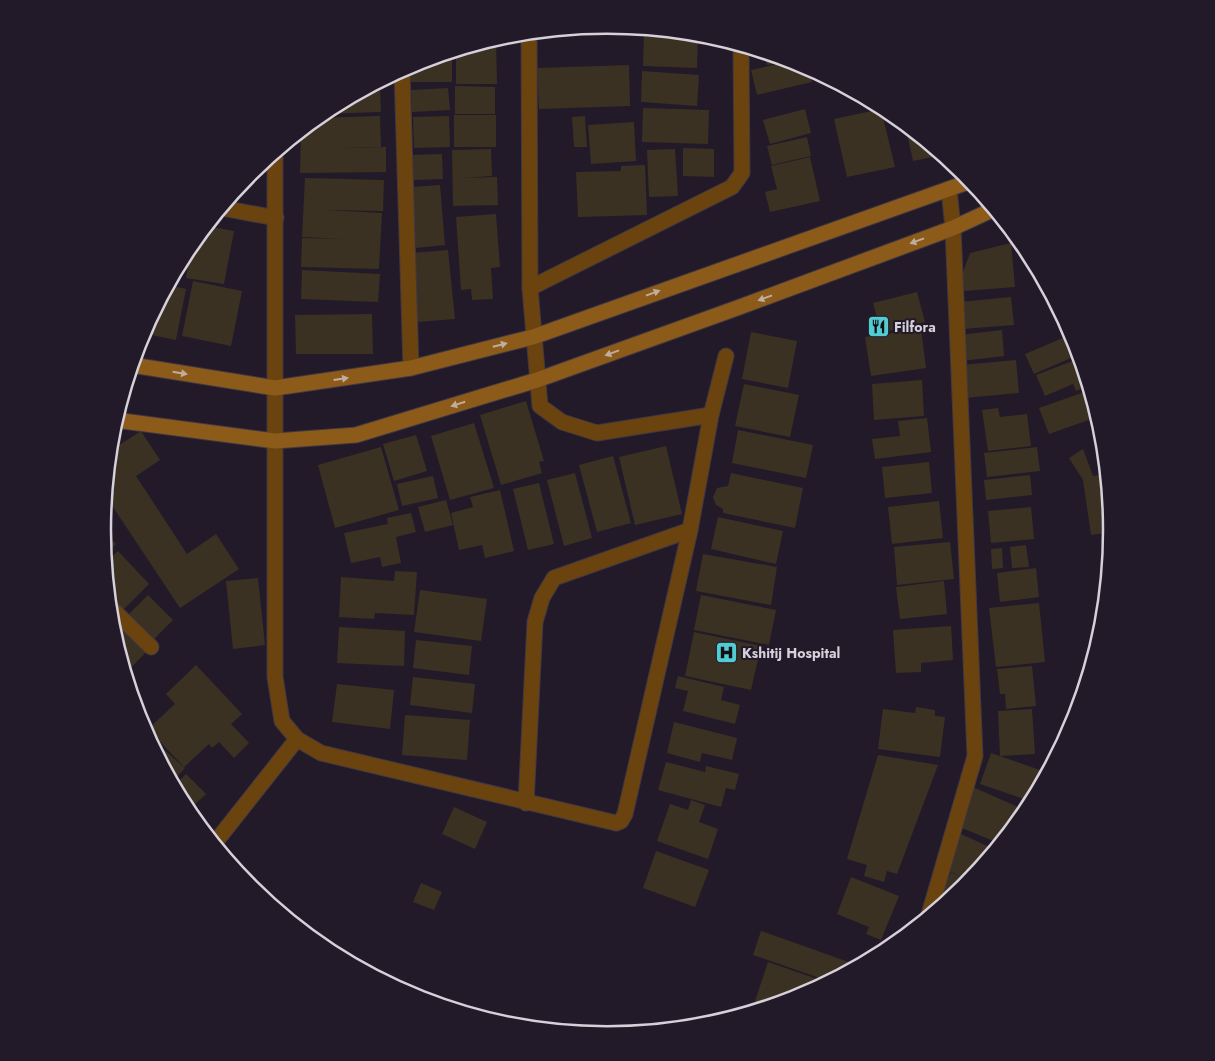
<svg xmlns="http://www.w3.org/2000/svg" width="1215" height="1061" font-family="Jost,sans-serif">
	<rect width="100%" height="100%" fill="#221a28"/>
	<g fill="#3a3122">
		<polygon points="644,32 698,34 697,68 643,66"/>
		<polygon points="496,39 497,84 456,84 456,51"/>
		<polygon points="764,52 790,60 767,65"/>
		<polygon points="438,56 452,56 452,82 410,82 410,66"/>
		<polygon points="792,61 809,68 812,82 757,95 751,70"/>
		<polygon points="629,65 630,106 539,109 537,68"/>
		<polygon points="642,71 699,75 697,106 641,102"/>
		<polygon points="386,79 386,87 369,87"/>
		<polygon points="455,86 495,87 495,114 455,114"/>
		<polygon points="380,88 381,112 323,114 367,89"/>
		<polygon points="448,88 450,110 412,112 411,90"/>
		<polygon points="643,108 709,110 708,144 642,142"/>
		<polygon points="805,109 811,133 770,144 763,120"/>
		<polygon points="881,109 895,167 847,177 834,119"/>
		<rect x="454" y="115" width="42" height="32"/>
		<polygon points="380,116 381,147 310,149 386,147 386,172 300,173 301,131 318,118"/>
		<polygon points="449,116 450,147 414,148 413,117"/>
		<polygon points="585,116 587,147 574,147 572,117"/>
		<polygon points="634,122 636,161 591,164 588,125"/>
		<polygon points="905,124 943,155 913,161"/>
		<polygon points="807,137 811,156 772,165 767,146"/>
		<polygon points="683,148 714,149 714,177 683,176"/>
		<polygon points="491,149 492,176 464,178 497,177 498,205 453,206 452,150"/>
		<polygon points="675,149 678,196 649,197 647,150"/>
		<polygon points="442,154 443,179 413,180 411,155"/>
		<polygon points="810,157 820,201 770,212 765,192 777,189 771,166"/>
		<polygon points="645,165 647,215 578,217 576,172 621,171 621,166"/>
		<polygon points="305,178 384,180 383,211 325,210 382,213 379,269 301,267 302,238 343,239 302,237"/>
		<polygon points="440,185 445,245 416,248 411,187"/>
		<polygon points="496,214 500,267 491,268 493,299 472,300 471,289 461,290 456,217"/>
		<polygon points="207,226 234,231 224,284 186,278 192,243"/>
		<polygon points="1011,243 1015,287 964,291 962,275 970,253"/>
		<polygon points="448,250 455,319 418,322 411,253"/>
		<polygon points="182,259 179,280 172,278"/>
		<polygon points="302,270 380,274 378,302 301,299"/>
		<polygon points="193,281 242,291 231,346 182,336"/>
		<polygon points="168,285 186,289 176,340 142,333"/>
		<polygon points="917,292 925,322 881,333 873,303"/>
		<polygon points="1011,297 1014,325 963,329 960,302"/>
		<polygon points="372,314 373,354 296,354 295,315"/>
		<polygon points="921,329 926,368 871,376 865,337"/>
		<polygon points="1002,330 1004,356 962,361 959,335"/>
		<polygon points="751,332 797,341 788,388 742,379"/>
		<polygon points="1063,338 1071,358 1034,374 1025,354"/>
		<polygon points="1016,360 1019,393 965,398 961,365"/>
		<polygon points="1075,360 1086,387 1076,391 1073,384 1045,396 1036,375"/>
		<polygon points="922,380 924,416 874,420 872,384"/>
		<polygon points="744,384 799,395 790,437 735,426"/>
		<polygon points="1087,391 1097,417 1049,434 1039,408"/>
		<polygon points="526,401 544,461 539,462 542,473 501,485 480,415"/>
		<polygon points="998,408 1000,417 1027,414 1031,446 988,451 982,410"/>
		<polygon points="927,418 931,452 875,459 872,439 900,436 898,421"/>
		<polygon points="474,423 494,488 450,500 431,436"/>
		<polygon points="738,430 813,445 806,478 732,463"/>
		<polygon points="141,431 160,460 136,476 187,554 216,534 239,569 180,608 105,495 110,451"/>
		<polygon points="416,435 427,471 394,481 383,444"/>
		<polygon points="666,446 682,514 635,525 619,457"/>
		<polygon points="381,447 399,510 335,528 318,465"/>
		<polygon points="1037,447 1040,471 987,477 984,453"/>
		<polygon points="1083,449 1093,476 1107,474 1113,532 1091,535 1083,480 1069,458"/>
		<polygon points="613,456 631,523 597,532 579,465"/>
		<polygon points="929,462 932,493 885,498 882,467"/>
		<polygon points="575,473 592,538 564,546 547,480"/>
		<polygon points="731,473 803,488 795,528 723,513 723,509 716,505 713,497 717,488 728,486"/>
		<polygon points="1030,475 1032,495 986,500 984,480"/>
		<polygon points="433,476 438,498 402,506 397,484"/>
		<polygon points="539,483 554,544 528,550 513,489"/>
		<polygon points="500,490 514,551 485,558 482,545 459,550 451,513 473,507 470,497"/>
		<polygon points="446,500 453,525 425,532 418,507"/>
		<polygon points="939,501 943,538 892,544 888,507"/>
		<polygon points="1031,507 1034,539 991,543 988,511"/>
		<polygon points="411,513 416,532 396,537 401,563 382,567 380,557 351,563 344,533 388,524 387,518"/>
		<polygon points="718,517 783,531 776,564 711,549"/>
		<polygon points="102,530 116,544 104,556"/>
		<polygon points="950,542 954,579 897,585 894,547"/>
		<polygon points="1026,545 1029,567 1012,568 1010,547"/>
		<polygon points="1002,548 1003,568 992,569 991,549"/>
		<polygon points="118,551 149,584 121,612 109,599 105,563"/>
		<polygon points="703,554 777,567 771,605 696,591"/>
		<polygon points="1036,568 1039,597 1000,602 997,573"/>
		<polygon points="395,571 417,572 414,615 375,613 374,619 339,617 341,577 394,581"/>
		<polygon points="258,578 265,645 233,649 226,581"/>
		<polygon points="944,581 947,614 900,619 896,587"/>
		<polygon points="420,590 487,599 481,641 414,632"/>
		<polygon points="148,595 173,620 150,643 125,618"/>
		<polygon points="701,595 776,610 769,645 694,630"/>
		<polygon points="1039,603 1045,662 996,667 989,608"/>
		<polygon points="122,621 150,648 125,674 112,632"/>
		<polygon points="951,626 953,660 921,663 921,672 896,673 893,630"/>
		<polygon points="339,627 405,631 404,666 337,663"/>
		<polygon points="694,632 761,646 751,690 685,676"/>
		<polygon points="416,640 472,646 469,675 413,668"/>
		<polygon points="196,665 242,714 231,724 249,743 234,758 219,742 212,748 209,744 184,767 148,729 175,704 166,694"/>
		<polygon points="1032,666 1036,706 1006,709 1005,694 1000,694 997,669"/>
		<polygon points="678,676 724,687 721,700 740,705 735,724 683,711 688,691 675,688"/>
		<polygon points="413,677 475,684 472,713 410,705"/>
		<polygon points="337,684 394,690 390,729 332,722"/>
		<polygon points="916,707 935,710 935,716 945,717 940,757 878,749 883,709 915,713"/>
		<polygon points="1032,709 1035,754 1000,756 998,711"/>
		<polygon points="405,715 470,720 467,760 402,755"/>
		<polygon points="674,722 737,738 732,760 702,753 700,762 667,753"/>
		<polygon points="145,733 185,768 172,782 164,769"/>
		<polygon points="1052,747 1061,750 1041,786 1040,786"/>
		<polygon points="991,753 1040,770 1030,801 980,784"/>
		<polygon points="878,755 938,765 897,874 887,871 884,882 864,876 867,865 847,859"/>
		<polygon points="666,762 705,772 706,766 739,774 735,790 726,788 721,807 658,790"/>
		<polygon points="186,774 206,794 190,809 181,800 174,786"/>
		<polygon points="973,787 1020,808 1008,835 1001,844 957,826"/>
		<polygon points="691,800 705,805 699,822 718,829 708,859 657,841 670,804 688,810"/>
		<polygon points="454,807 487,822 475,849 442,834"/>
		<polygon points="961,834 996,850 975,875 965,870 962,877 945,869"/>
		<polygon points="656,851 709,870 695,907 643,888"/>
		<polygon points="951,872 970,881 953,898 942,893"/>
		<polygon points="851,877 899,896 881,940 866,934 869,927 837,914"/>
		<polygon points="421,883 442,892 434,910 413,902"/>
		<polygon points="944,895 952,899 937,911"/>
		<polygon points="761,931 860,966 831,982 753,955"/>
		<polygon points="768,962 829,983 801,998 771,1007 755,1001"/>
	</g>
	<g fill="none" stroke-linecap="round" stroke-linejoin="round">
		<defs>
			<g id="street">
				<polyline points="529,33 530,288 540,406 562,422 597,433 711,415"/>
				<polyline points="402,70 411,368"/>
				<polyline points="222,208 276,218"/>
				<polyline points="530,288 732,187 742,173 741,45"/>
				<polyline points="109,606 151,647"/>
				<polyline points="297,739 321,753 616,823 621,821 625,814 690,530 711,415 726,356"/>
				<polyline points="526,803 535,622 542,598 554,578 690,530"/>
				<polyline points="214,844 297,739 282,721 275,677 275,153"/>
				<polyline points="928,918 975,756 953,228 949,189"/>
			</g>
			<g id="secondary">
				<polyline points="132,365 275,388 411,368 533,337 971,181"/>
				<polyline points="115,420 275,441 356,435 537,380 737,308 953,228 994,209"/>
			</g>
		</defs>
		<use href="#street" stroke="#3f3744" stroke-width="17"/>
		<use href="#secondary" stroke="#3f3744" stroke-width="17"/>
		<use href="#street" stroke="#6a430f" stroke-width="15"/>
		<use href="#secondary" stroke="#8c5a19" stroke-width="15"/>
	</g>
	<defs><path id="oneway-solid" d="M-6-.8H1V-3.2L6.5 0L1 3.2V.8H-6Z" transform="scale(1.25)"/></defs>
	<g fill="#bfad9f">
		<use href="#oneway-solid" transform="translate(917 241) rotate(160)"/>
		<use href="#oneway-solid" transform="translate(653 293) rotate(-20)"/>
		<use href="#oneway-solid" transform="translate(765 298) rotate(160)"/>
		<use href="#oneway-solid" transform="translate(500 345) rotate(-14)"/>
		<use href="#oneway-solid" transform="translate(612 353) rotate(160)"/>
		<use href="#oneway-solid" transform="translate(180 373) rotate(9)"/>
		<use href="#oneway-solid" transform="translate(341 379) rotate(-8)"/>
		<use href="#oneway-solid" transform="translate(458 404) rotate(163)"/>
	</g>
	<defs>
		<symbol id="restaurant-square" viewBox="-11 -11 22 22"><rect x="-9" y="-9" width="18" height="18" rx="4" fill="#51ccd4" stroke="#221a28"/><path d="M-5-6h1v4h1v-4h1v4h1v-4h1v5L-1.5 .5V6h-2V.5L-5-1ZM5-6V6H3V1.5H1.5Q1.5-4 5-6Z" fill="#111"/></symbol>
		<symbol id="hospital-square" viewBox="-11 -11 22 22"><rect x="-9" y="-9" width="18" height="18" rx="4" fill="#51ccd4" stroke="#221a28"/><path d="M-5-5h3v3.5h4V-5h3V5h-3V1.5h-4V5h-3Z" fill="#111"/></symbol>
	</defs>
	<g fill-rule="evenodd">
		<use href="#restaurant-square" x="866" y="314" width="25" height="25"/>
		<use href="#hospital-square" x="714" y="640" width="25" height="25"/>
	</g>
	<g text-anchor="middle" stroke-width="4" stroke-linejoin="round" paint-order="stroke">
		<g font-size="14" font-weight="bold" fill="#d5d0d9" stroke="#221a28" text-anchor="start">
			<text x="894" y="332">Filfora</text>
			<text x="742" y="658">Kshitij Hospital</text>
		</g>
	</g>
	<path d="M0 0H1215V1061H0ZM111 530a496 496 0 1 1 992 0a496 496 0 1 1-992 0Z" fill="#221a28" fill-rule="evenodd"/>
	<path fill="none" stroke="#d5d0d9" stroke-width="2.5" d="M111 530a496 496 0 1 1 992 0a496 496 0 1 1-992 0Z"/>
</svg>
